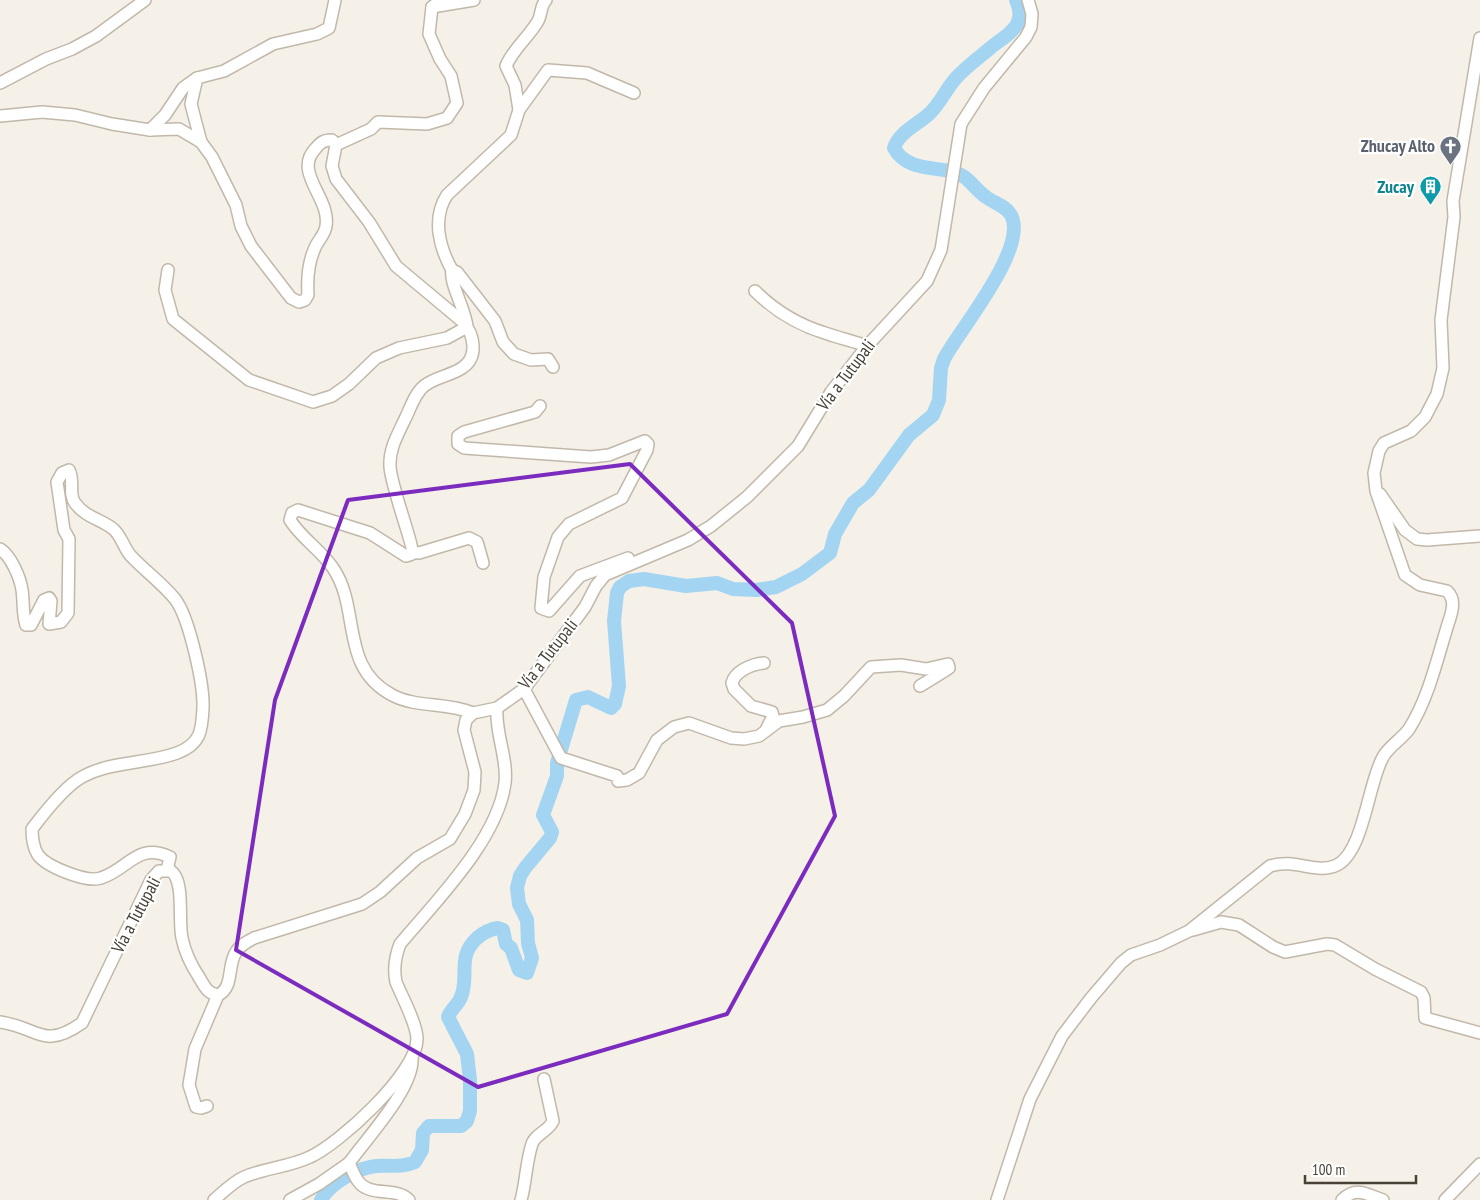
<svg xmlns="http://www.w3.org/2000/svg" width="1480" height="1200" font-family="'PT Sans Narrow',sans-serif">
	<rect width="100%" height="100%" fill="#f5f0e8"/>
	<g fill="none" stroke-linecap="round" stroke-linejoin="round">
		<path stroke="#a3d5f3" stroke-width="14" d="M321,1200c9,-17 36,-32 55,-34 15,-1 25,2 39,-4l7,-12 1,-17 6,-7h32l6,-5 3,-10v-31l-3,-26 -19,-37c3,-8 10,-12 13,-20 9,-22 -5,-39 16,-59 6,-5 13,-9 21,-10l5,2 3,14 5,4 8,22 8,3 5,-15 -4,-15 -1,-23 -8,-16 -2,-16 3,-12 5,-8 25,-30 2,-6 -9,-17 14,-39v-13l19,-63 12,-3 23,11 4,-4 4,-18 -5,-65 3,-28 3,-6 9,-6 15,-2 42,7 31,-3 16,6 23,1 20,-3 26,-13 28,-21 5,-19 18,-31 16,-13 40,-55 24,-20 6,-15 2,-32 3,-9c15,-29 85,-111 67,-144 -5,-9 -17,-12 -25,-18 -14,-10 -17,-22 -36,-26 -22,-4 -44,-2 -56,-23 5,-16 23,-23 35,-34 11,-10 17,-25 27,-36 9,-10 21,-19 32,-28 15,-14 41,-22 28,-50"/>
		<defs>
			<g id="minor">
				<polyline points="432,7 474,0"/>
				<polyline points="197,78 191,104 201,142"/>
				<polyline points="0,83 46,59 72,49 96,36 145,0"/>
				<path d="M519,110l-4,-25 -9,-19c7,-17 22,-28 32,-45 4,-7 2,-15 8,-21"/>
				<path d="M0,116l42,-4 33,3 37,9 38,6 29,-1 22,13 11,15 24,48 5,21 10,20 40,52 8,4 6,-2 3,-5c-1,-16 0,-31 6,-45 3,-9 11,-15 12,-24 5,-28 -34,-54 -10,-78 5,-6 8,-8 16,-8l4,5 -4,21 4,13 33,43 27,44 67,56c11,12 16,35 -1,46 -12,8 -27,9 -38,18 -9,7 -14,23 -19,33 -7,15 -16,30 -15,47 0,18 25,82 22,88l-6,2 -36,-23 -72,-23 -6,3 -2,7c11,18 31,30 43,48 28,41 6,99 59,127 24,13 55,7 81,18"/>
				<polyline points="150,130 165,115 183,88 197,78 224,71 273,44 317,34 329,28 335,0"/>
				<polyline points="336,145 371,129 378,122 427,124 447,118 457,103 451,76 440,59 429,34 432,7 441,0"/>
				<path d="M168,270l-3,20 8,29 76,61 64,22 19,-6 17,-12 27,-26 23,-10 48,-10 20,-11c-1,-17 -18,-44 -15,-57l5,2 38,49 8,21 11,12 17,6 17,-1 5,8"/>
				<path d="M452,270c-13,-23 -20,-52 -5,-75l64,-60 8,-25 29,-40 39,3 47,20"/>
				<path d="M755,291c19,19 44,34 70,42 14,5 28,8 42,13"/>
				<polyline points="540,406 535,412 464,432 458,436 458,444 464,448 591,457 609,455 642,442 645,441 648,444 647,450 622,498 569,524 558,537 544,577 541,608 549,611 580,576 628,558"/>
				<polyline points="1380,494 1405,530 1417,539 1427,540 1480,536"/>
				<path d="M0,549c11,7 20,28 22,41 2,12 0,23 4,35h5l13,-25 5,-2 2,3 -2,23 12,-2 7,-9 1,-74 -5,-9 -7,-48 5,-9 7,-3c6,11 -1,24 6,33 10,14 25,16 37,25 9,6 12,21 19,28 14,15 31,27 44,43 14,18 29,85 28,109 -1,22 -2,36 -26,45 -30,11 -67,8 -95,24 -18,10 -38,36 -50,52 0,9 1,18 6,26 9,12 49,28 63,23 28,-9 36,-36 69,-21l-3,13"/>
				<polyline points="413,552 419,553 469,538 477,542 483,563"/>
				<path d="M764,663c-12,1 -29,8 -32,20l2,6 17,17 21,6 1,4 -6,12"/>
				<polyline points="524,689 561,758 617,776 618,781 627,780 639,773 657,740 674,727 689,723 731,738 744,739 759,736 779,721 803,717 827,710 844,696 871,667 901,665 926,669 948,664 949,668 946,670 920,686"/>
				<polyline points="1193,930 1221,922 1239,925 1273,947 1285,952 1327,944 1335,945 1375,969 1421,992 1424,998 1425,1018 1480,1033"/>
				<path d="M0,1022c40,6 43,28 82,1l69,-143 8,-9h12c14,10 7,50 11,67 3,15 9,27 17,39 5,9 9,17 19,18 16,-7 9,-30 18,-43 4,-7 11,-10 18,-14l108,-34 18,-12 37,-34 33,-19 15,-25 9,-24 1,-18 -11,-42 2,-10 7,-7 24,-5 27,-19 61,-82 11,-21 9,-11 83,-35 23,-14 36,-29 51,-51 33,-54 36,-46 60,-65 14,-31 20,-126 23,-36 42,-51 5,-10 1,-13 -4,-14"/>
				<polyline points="207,1106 201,1108 196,1107 189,1085 195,1049 218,995"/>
				<path d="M214,1200c9,-8 19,-18 30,-23 21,-9 45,-10 66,-20 29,-13 107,-84 107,-118 0,-15 -15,-42 -21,-57 -3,-14 -1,-25 4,-38 36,-43 98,-105 105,-161 3,-25 -10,-49 -8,-75"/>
				<polyline points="290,1200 319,1184 349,1163"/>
				<path d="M409,1200c-13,-14 -39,-2 -51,-19 -4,-5 -6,-12 -9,-18 18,-25 65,-75 63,-105"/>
				<path d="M521,1200c5,-18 5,-38 11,-56 3,-10 17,-13 21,-23l-9,-42"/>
				<path d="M997,1200l33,-101 32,-63 29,-38 30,-35 10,-8 29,-10 29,-14 81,-65c26,-8 46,9 67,-1 27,-14 31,-82 46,-108 6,-11 19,-18 26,-28 21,-33 29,-75 41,-111 3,-10 5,-19 -3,-27l-27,-6 -15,-10 -29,-84 -2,-18 5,-22 5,-8 27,-12 14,-14 12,-23 6,-26 -2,-48 13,-103 -1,-16 27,-163"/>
				<path d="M1342,1200c14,-14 24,-6 41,0"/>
				<polyline points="1445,1200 1480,1164"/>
			</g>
		</defs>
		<use href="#minor" stroke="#c1b8aa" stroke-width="14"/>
		<use href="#minor" stroke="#fff" stroke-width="11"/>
	</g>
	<path fill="none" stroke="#7b2cbf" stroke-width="4" stroke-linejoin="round" d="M630,464l162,159 43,193 -108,198 -249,73 -242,-137 39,-250 73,-200z"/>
	<defs>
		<symbol id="church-pin" viewBox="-11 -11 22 30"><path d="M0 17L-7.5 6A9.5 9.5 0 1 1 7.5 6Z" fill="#6b7280" stroke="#fff"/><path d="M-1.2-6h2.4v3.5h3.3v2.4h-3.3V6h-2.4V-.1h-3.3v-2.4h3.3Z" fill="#fff"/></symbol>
		<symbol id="building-pin" viewBox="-11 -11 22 30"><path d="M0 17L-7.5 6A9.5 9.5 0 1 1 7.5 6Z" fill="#0f9aa8" stroke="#fff"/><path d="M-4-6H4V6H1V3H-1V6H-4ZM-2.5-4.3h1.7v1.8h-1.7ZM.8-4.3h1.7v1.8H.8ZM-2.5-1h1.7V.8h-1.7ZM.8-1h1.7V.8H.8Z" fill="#fff"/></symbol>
	</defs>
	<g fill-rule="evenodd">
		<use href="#church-pin" x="1438" y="134" width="25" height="34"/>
		<use href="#building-pin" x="1418" y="174" width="25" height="34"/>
	</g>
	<g text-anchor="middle" stroke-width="4.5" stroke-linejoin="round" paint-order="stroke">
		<g font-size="18" font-weight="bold" fill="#5b616d" stroke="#fff" text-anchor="end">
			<text x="1435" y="152">Zhucay Alto</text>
		</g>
		<g font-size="18" font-weight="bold" fill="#0d838f" stroke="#fff" text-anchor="end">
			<text x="1414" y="193">Zucay</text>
		</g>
		<g font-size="18" fill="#484136" stroke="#fff">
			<text transform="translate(846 375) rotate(-53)" y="6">Vía a Tutupali</text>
			<text transform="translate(548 654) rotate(-52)" y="6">Vía a Tutupali</text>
			<text transform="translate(136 915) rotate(-62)" y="6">Vía a Tutupali</text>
		</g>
	</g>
	<path d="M1305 1175v8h111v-8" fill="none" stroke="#484136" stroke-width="2.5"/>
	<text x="1312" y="1175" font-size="15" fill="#484136" stroke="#ffffff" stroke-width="4" paint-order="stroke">100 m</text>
</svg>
